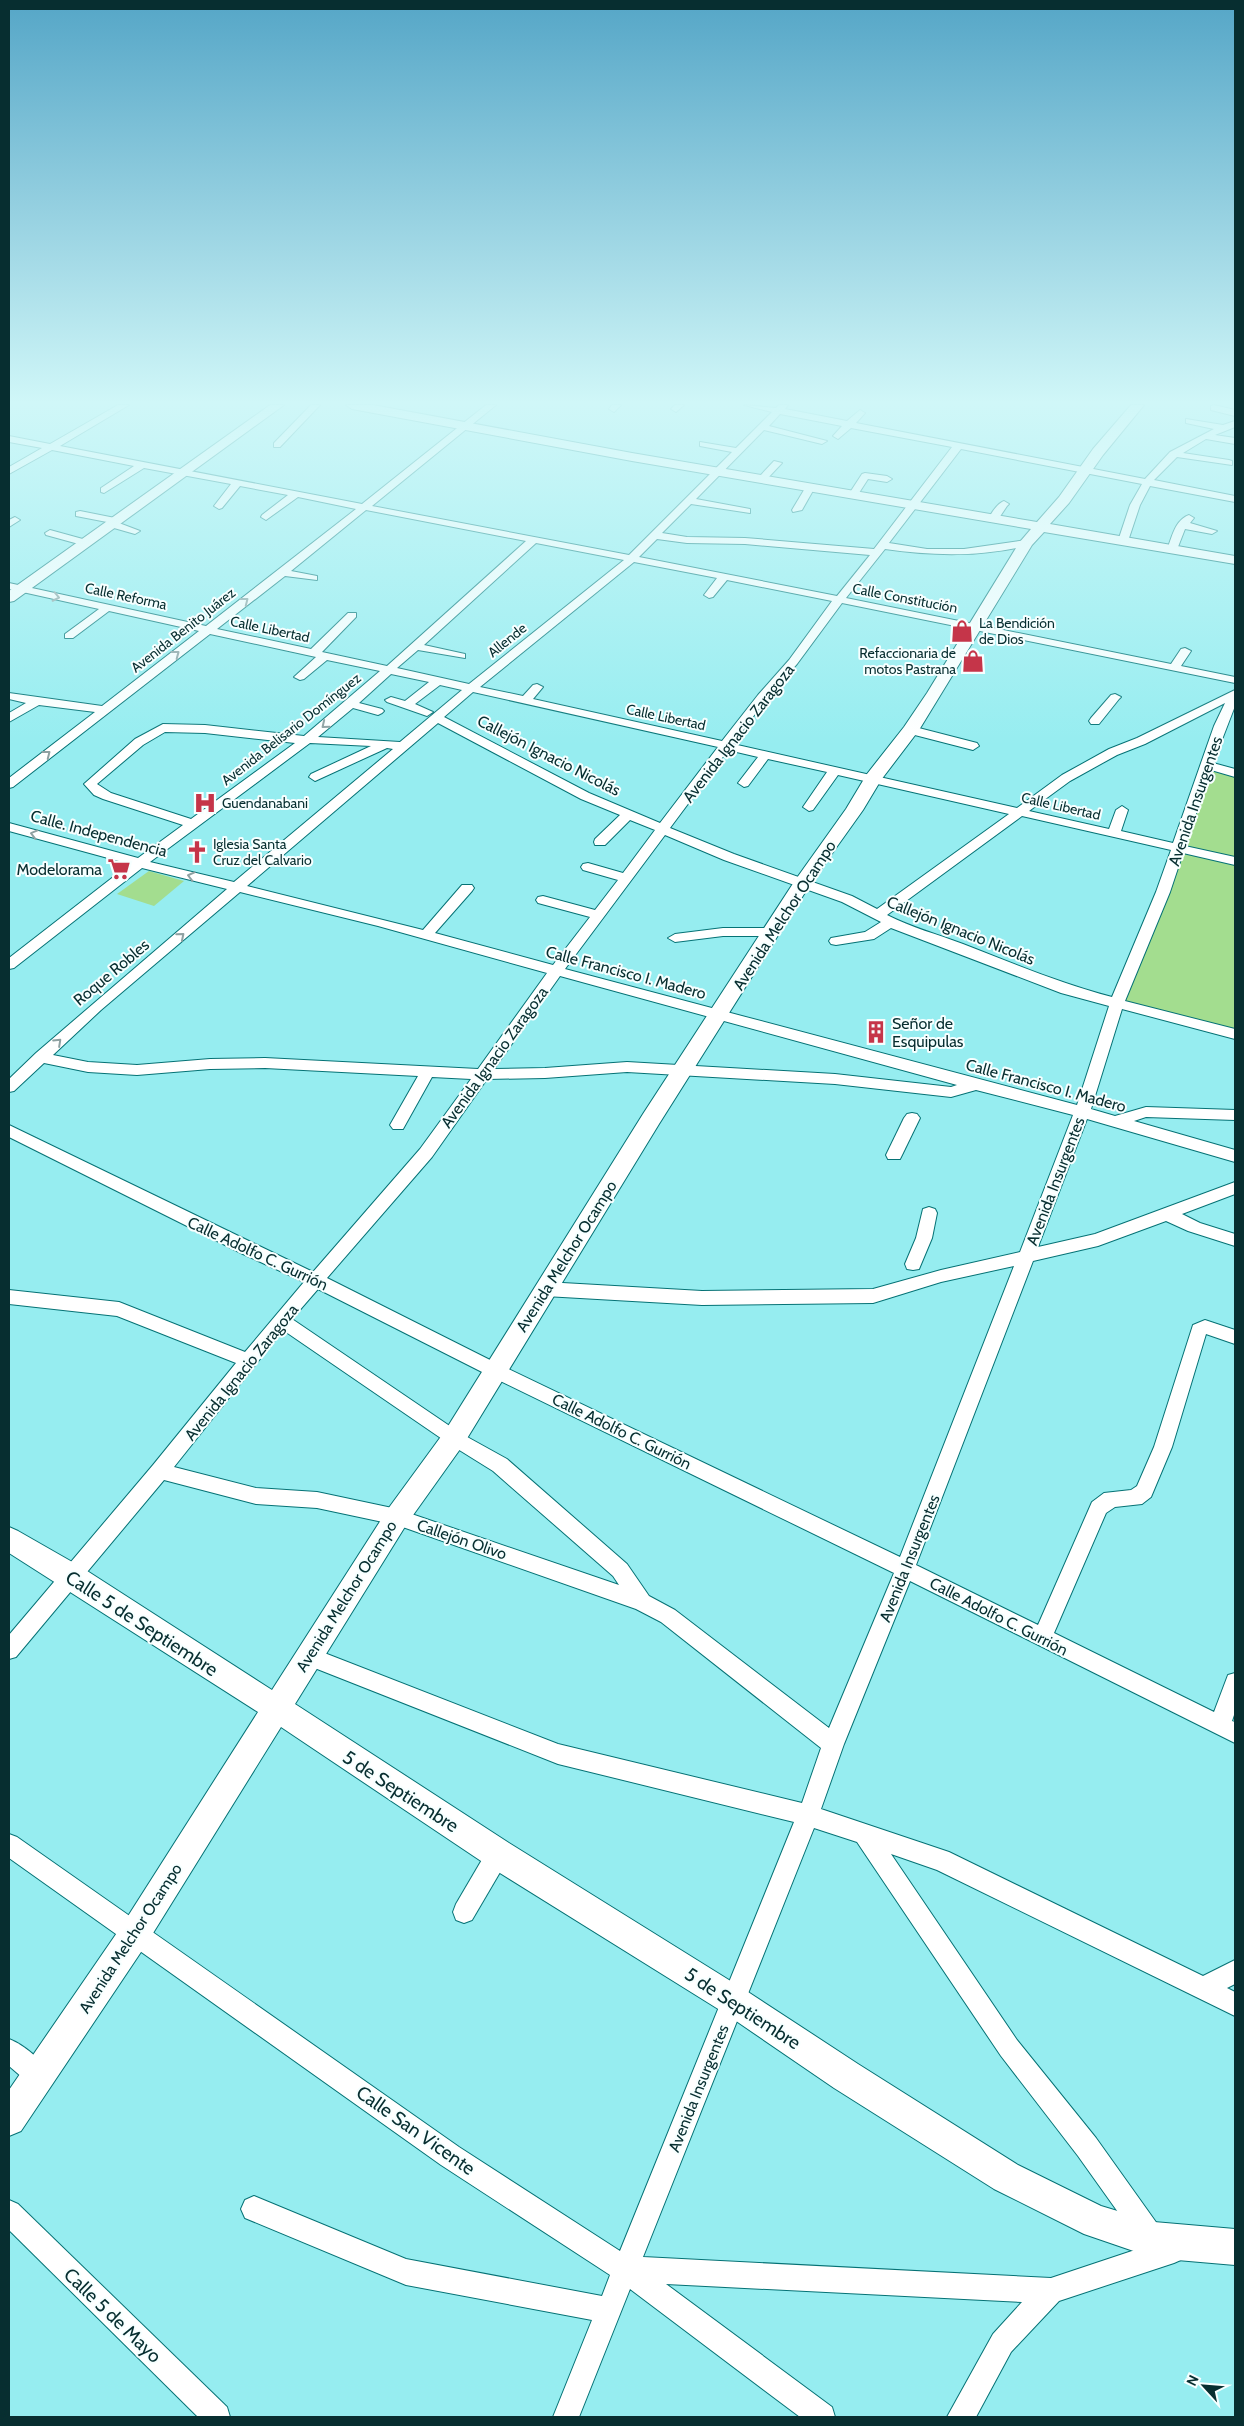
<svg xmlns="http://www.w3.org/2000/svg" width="1244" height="2426" font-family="Cabin,sans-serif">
	<rect width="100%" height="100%" fill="#96edf0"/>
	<g fill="#a3dd8f">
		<polygon points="1206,765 1235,769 1235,1033 1116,1005"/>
		<polygon points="149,871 184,881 154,906 117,894"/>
	</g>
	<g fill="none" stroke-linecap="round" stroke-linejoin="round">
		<defs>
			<g id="street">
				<path d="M118,405h11l-69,41 302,58 124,-99h10l-124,101 257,49 103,-103 -32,-6v-4l36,6 36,-36 -28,-7 32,3 3,-3h9l-3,4 62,12 13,-11 5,3 -9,10 289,56 25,-27 44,-23 -28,-6v-4l37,6 12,-4v6l-20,8 20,3v6l-29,-5 -23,14 46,7 3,1v4l-55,-8 -23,23 81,16v6l-85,-16 -10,19 -12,36 -5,3 -5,-3 12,-36 12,-21 -181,-35 -72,94 38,6h37l62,-9 5,3 -1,2c-50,12 -96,11 -145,4l-39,49 325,66 10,-15 4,-1 6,3 -10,15 54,11v6l-393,-80 -45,61 -31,35 -33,45 284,64 45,-33 47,-26 28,-11 98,-48v16l-22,57 22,6v8l-24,-7 -26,76 50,11v8l-52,-12 -13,39 -45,109 110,28v10l-113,-30 -31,100 24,7 31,-9 89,3v10l-89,-3 -12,4 101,29v12l-148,-43 -49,128 57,-13 140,-52v12l-53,20 18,9 35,11v12l-47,-15 -22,-10 -68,25 -65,15 -117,304 122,60 54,-123 12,-9 27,-3 6,-4 17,-39 39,-122 12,-5 30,10v14l-29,-10 -34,113 -21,50 -9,7 -27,3 -9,6 -52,120 160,79 14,-37 7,-2v39l-3,9 3,1v21l-325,-162 -66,163 -23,65 128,43 254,124 32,-16v24l-8,4 8,4v24l-298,-146 -46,-16 126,186 79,98 62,87 4,9 -4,8 16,-5 9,4 4,9 -4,9 -9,4 -115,38 -48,51 -35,65h-29l46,-83 29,-32 -356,-18 166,123 3,10h-35l-170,-128 -51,128h-26l39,-97 -186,-35 -161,-67 -4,-9 4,-9 9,-4 152,63 196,37 8,-21 -169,-110 -432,-307v-24l8,3 442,310 161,104 174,-429 -236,-58 -256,-101 -3,-7 3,-7 7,-2 249,97 244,59 19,-55 -160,-126 -25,-13 -239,-84 -80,-17 -61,-4 -92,-24 -148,177 -7,2v-24l144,-170 83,-102 -119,-47 -108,-12v-14l110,12 126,50 59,-70 -61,-28 -234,-117v-12l304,147 107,-123 51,-70 -39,-2 -29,52h-10l-3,-4 28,-49 -153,-8 -55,1 -73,6 -49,-3 -44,-9 -30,28 -5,1v-13l27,-26 191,-164 -85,-21 -128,100 -5,1v-11l121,-94 -121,-33v-8l129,35 45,-33 -80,-26 -9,-4 -10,-11 51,-45 28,-15 42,1 99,11 76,-65 -53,-11 -23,19 -4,1 -6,-3 22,-20 -106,-23 -197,153 -4,1v-10l86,-66 -56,-7 -30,17v-9l17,-10 -17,-4v-6l93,13 97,-75 -90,-20 -36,27h-8v-4l34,-25 -90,-20v-6l197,43 150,-117 -58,-12 -32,23 -5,-3 1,-2 26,-20 -48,-9 -18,22 -3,1 -5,-3 17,-22 -87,-16 -40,25 -3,-1v-4l33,-22 -82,-16 -43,24v-7l33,-19 -33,-6v-6l41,8zM780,414l62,12 -9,10 5,3 13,-11 101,19 -78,102 -129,-11 -58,-1 -25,-4 29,-29 59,9v-4l-54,-10 68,-69 58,14 5,-3 -58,-15zM366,510l160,31 -139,125 -65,-14 34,-35v-4h-8l-37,36 -94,-20 68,-53 32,4v-4l-26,-5zM657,539l30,4 58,1 125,11 -33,41 -198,-39zM536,543l88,17 -155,124 -72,-16 21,-18 47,8v-4l-41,-9zM634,562l83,16 -13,17 5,3 4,-1 14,-17 105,21 -43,59 -31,35 -36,46 -189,-42 10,-12 -6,-3 -4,1 -10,11 -43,-9zM391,674l38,8 -24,19 -14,-4 -6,3 2,2 40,14 6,-4 -18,-8 25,-19 22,5 -62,52 -82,-5 35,-29 25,7 4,-2 2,-2 -2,-2 -23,-6zM473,692l245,55 -58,76 -71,-30 -145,-76zM1225,703l-11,23 -41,117 -52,-12 7,-21 -6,-4 -6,4 -7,19 -80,-18 41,-30 47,-26 28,-11zM438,723l143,76 39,16 -25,24 -1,3 1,3h10l25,-25 25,10 -32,43 -35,-10 -5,1 -2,3 2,3 35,10 -23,30 -52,-14 -5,1 -2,3 2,3 52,14 -37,48 -118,-32 37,-42 2,-3 -2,-3h-10l-39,45 -176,-44zM165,732l40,1 90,10 -104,76 -80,-26 -14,-9 46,-39zM310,743l61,3 -60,28 -2,3 6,4 72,-33 6,1 -159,133 -84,-20zM728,750l30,7 -20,26 6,4 4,-1 20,-27 59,13 -24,35 6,4 4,-1 25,-35 171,39 -132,95 -25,-13 -118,-42 -64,-26zM1022,816l149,34 -15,42 -44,105c-51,-13 -100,-34 -149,-53 -26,-10 -51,-16 -76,-29zM665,835l59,25 118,42 39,20 -16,10 -34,6 -2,3 2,3 5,1 38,-6 17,-11 170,65 48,13 -32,99 -512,-136zM240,892l138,34 169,47 -69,96 -213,-11 -55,1 -73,6 -49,-3 -35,-7 48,-45zM560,976l397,109 -6,2 -116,-13 -208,-12 -82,6 -51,1zM627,1072l208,12 116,13 25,-7 97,25 -53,137 -79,18 -68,19 -171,2 -157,-9 -6,2 -2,5 2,5 6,2 157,9 171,-2 68,-21 73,-16 -114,291 -400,-192 -173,-87 105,-121 55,-78 58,-1zM318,1289l170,86 406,198 -65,155 -154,-118 -26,-14 -22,-32 -120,-105 -47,-26 -168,-114zM283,1330l165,113 45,28 120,105 6,9 -222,-76 -80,-17 -61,-4 -82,-21zM814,1828l43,14 144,214 77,100 62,87 7,3 -96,32 -408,-21z"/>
				<polygon points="311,405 320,405 280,447 274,447 274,443"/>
				<polygon points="612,405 621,405 614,412 609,409"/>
				<polygon points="675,405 684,405 676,412 671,409"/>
				<polygon points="1214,405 1235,410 1235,416 1211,410 1211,406"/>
				<polygon points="774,461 782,463 765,481 759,481 759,477"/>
				<polygon points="865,473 887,476 892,479 887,482 868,479 857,496 851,496 849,494 862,474"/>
				<polygon points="810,484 815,487 802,510 793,512 792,510 807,485"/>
				<path d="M1004,501l5,3 -2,2 -10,15h-8c-1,-5 9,-18 15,-20z"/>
				<polygon points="80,511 120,519 119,523 140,531 135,534 107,526 107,522 76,516 76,512"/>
				<path d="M1189,515l5,3 -4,5 27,8 -5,3 -27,-5 -9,23h-8l-1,-2c5,-13 8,-30 22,-35z"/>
				<polygon points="15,517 20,520 9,527 9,520"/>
				<polygon points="50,530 90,541 91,543 86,546 46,535 45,533"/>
				<polygon points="1115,694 1121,697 1119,699 1099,724 1091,724 1089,721 1091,718 1111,695"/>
				<polygon points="911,726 977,743 979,746 973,750 907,733 905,730 907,727"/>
				<polygon points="723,928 773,928 780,932 773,936 723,936 675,942 668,938 675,934"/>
				<polygon points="912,1113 917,1114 920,1118 902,1155 900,1159 888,1159 886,1155 904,1118 907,1114"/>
				<polygon points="929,1207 935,1209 937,1213 932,1238 919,1269 913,1270 907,1269 905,1264 916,1238 923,1209"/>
				<polygon points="498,1843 506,1846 509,1854 506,1862 472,1920 464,1923 456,1920 453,1912 456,1904 490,1846"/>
				<path d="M9,2039c15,6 35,22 41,37l-4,8 -8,4 -8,-4 -21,-18z"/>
				<polygon points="9,2200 18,2204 227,2407 230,2417 198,2417 9,2230"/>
			</g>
			<g id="secondary">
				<polygon points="270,405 284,405 14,601 9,602 9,591"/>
				<polygon points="346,405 373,405 632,453 1037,522 1059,497 1093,449 1131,405 1144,405 1103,455 1069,503 1050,524 1235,556 1235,564 1044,532 1032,545 919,730 881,780 863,810 811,883 659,1124 463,1445 406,1525 295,1704 509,1843 745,1990 858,2064 1018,2165 1101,2206 1154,2222 1235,2229 1235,2265 1154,2258 1084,2234 994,2189 834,2088 723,2012 487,1865 281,1727 145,1946 21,2131 9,2136 9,2090 123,1924 258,1712 9,1553 9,1527 18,1531 81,1567 272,1690 388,1509 445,1431 643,1114 794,882 846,809 867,774 904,727 927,693 1019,543 1031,529 632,461 352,409"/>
			</g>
		</defs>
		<use href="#street" stroke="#057275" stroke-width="2"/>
		<use href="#secondary" stroke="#057275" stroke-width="2"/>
		<use href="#street" fill="#fff" fill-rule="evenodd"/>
		<use href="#secondary" fill="#fff" fill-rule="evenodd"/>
	</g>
	<defs><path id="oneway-chevron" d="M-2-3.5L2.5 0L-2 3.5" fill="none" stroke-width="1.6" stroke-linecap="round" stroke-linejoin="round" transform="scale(1.25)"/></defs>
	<g stroke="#8fa1a2">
		<use href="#oneway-chevron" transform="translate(56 597) rotate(12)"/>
		<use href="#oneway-chevron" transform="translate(245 601) rotate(-38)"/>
		<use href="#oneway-chevron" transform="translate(176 654) rotate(-37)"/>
		<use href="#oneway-chevron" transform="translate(325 725) rotate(141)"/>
		<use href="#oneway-chevron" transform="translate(47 754) rotate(-38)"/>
		<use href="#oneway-chevron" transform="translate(34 834) rotate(-165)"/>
		<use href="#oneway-chevron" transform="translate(191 876) rotate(-166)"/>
		<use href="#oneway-chevron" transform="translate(181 936) rotate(-40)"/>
		<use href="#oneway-chevron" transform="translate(58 1042) rotate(-43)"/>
	</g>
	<linearGradient id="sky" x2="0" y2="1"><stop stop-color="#55a6c7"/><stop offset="0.54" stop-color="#d0f7f8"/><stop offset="1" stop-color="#d0f7f8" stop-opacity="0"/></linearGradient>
	<rect width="1244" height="745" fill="url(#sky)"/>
	<defs>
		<symbol id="shop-bare" viewBox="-9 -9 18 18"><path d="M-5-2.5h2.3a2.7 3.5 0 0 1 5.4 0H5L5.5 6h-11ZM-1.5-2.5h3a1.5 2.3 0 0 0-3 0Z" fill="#c53549" stroke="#f7ffff" stroke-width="2.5" paint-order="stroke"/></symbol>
		<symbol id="hospital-bare" viewBox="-9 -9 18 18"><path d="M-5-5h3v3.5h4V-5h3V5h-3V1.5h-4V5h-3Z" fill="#c53549" stroke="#f7ffff" stroke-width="2.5" paint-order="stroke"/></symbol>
		<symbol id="church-bare" viewBox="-9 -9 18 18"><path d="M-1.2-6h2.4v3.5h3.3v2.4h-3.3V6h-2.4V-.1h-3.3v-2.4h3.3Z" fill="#c53549" stroke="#f7ffff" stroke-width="2.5" paint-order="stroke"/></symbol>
		<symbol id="supermarket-bare" viewBox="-9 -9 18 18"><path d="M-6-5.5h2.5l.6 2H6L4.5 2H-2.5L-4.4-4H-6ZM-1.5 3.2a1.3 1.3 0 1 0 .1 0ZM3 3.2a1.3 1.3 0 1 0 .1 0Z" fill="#c53549" stroke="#f7ffff" stroke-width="2.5" paint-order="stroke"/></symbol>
		<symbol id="building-bare" viewBox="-9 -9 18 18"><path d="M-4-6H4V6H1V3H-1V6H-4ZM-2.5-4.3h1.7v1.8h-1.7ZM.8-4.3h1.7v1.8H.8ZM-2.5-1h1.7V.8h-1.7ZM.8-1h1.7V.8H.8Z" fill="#c53549" stroke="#f7ffff" stroke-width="2.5" paint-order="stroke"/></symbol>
	</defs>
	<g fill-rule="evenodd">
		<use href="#shop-bare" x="946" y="615" width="32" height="32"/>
		<use href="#shop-bare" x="957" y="645" width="32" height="32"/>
		<use href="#hospital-bare" x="189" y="787" width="32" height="32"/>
		<use href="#church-bare" x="181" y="836" width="32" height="32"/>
		<use href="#supermarket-bare" x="103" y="853" width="32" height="32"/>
		<use href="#building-bare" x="860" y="1016" width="32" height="32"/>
	</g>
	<g text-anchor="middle" stroke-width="4" stroke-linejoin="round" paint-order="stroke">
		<g font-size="14" fill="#072e30" stroke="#f7ffff">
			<text transform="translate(126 596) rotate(12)" y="5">Calle Reforma</text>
			<text transform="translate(905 598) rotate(11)" y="5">Calle Constitución</text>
			<text transform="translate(270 629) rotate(12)" y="5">Calle Libertad</text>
			<text transform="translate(183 630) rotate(-38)" y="5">Avenida Benito Juárez</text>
			<text transform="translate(507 640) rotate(-39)" y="5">Allende</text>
			<text transform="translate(666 717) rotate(12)" y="5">Calle Libertad</text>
			<text transform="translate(291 729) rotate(-38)" y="5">Avenida Belisario Domínguez</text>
			<text transform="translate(1061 806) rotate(13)" y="5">Calle Libertad</text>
		</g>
		<g font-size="14" fill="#072e30" stroke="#f7ffff" text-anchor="start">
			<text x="979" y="628">La Bendición<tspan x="979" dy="16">de Dios</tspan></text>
			<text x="956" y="658" text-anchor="end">Refaccionaria de<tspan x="956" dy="16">motos Pastrana</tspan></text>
			<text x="222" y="808">Guendanabani</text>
			<text x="213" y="849">Iglesia Santa<tspan x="213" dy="16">Cruz del Calvario</tspan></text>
		</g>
		<g font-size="16" fill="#072e30" stroke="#f7ffff">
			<text transform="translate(738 733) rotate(-52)" y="6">Avenida Ignacio Zaragoza</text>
			<text transform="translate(549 755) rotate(27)" y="6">Callejón Ignacio Nicolás</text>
			<text transform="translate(1195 801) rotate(-71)" y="6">Avenida Insurgentes</text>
			<text transform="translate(99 833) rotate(15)" y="6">Calle. Independencia</text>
			<text transform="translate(784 915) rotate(-57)" y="6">Avenida Melchor Ocampo</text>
			<text transform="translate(961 930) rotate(22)" y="6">Callejón Ignacio Nicolás</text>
			<text transform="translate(111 972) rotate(-40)" y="6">Roque Robles</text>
			<text transform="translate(626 972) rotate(15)" y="6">Calle Francisco I. Madero</text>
			<text transform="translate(494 1057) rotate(-54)" y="6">Avenida Ignacio Zaragoza</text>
			<text transform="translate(1046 1085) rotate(15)" y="6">Calle Francisco I. Madero</text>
			<text transform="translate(1055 1181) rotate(-69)" y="6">Avenida Insurgentes</text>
			<text transform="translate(258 1253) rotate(25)" y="6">Calle Adolfo C. Gurrión</text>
			<text transform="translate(566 1256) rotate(-58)" y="6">Avenida Melchor Ocampo</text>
			<text transform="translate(241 1372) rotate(-51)" y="6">Avenida Ignacio Zaragoza</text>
			<text transform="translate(622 1431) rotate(26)" y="6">Calle Adolfo C. Gurrión</text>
			<text transform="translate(462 1539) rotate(19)" y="6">Callejón Olivo</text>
			<text transform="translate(909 1558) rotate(-68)" y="6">Avenida Insurgentes</text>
			<text transform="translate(346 1596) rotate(-58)" y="6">Avenida Melchor Ocampo</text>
			<text transform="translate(999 1616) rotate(27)" y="6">Calle Adolfo C. Gurrión</text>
			<text transform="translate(130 1938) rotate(-57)" y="6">Avenida Melchor Ocampo</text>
			<text transform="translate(698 2088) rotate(-68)" y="6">Avenida Insurgentes</text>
		</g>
		<g font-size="16" fill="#072e30" stroke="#f7ffff" text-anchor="end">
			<text x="102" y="875">Modelorama</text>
			<text x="892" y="1029" text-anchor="start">Señor de<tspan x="892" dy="18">Esquipulas</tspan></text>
		</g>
		<g font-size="19" fill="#072e30" stroke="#f7ffff">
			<text transform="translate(142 1623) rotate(33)" y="7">Calle 5 de Septiembre</text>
			<text transform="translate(401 1791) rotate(33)" y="7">5 de Septiembre</text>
			<text transform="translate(743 2008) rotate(33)" y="7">5 de Septiembre</text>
			<text transform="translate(416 2130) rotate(35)" y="7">Calle San Vicente</text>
			<text transform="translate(113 2315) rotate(44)" y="7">Calle 5 de Mayo</text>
		</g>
	</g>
	<rect width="1244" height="2426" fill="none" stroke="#072e30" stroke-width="20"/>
	<g transform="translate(1204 2386) rotate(296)" stroke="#f7ffff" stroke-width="4" paint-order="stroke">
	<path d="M0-4L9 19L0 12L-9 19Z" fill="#072e30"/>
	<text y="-8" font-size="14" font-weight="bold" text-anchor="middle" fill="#072e30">N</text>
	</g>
</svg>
